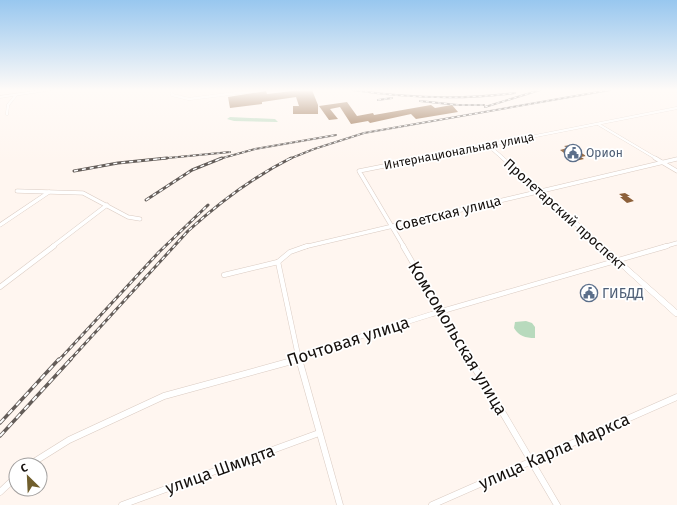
<svg xmlns="http://www.w3.org/2000/svg" width="677" height="505" font-family="'Fira Sans',sans-serif">
	<rect width="100%" height="100%" fill="#fff6f0"/>
	<g fill="#b8dabd">
		<polygon points="230,117 275,119 278,122 234,121 227,119"/>
		<path d="M526,321l6,2 3,4v11c-10,0 -16,-2 -21,-10l1,-6z"/>
	</g>
	<g fill="#8d6039">
		<polygon points="301,90 312,90 318,105 318,114 293,114 293,106 299,106 296,97 262,102 262,104 230,108 228,97 266,91 267,94"/>
		<polygon points="347,102 357,116 373,113 374,115 431,105 435,108 452,105 458,112 416,119 411,114 370,123 368,121 351,124 340,107 330,109 338,119 329,120 319,106"/>
		<polygon points="570,145 586,156 581,157 584,159 575,161 560,150 567,148 564,146"/>
		<polygon points="625,193 630,196 627,196 634,201 627,203 620,197 623,197 619,194"/>
	</g>
	<g fill="none" stroke-linecap="round" stroke-linejoin="round">
		<defs>
			<g id="minor-far3">
				<polyline points="171,90 172,95 189,99 261,90"/>
				<polyline points="7,114 8,105 16,95"/>
				<polyline points="598,124 657,159"/>
				<polyline points="419,159 677,108"/>
			</g>
			<g id="minor-far2">
				<polyline points="655,158 677,171"/>
				<polyline points="17,191 83,193 128,217 140,219"/>
				<polyline points="0,225 49,192"/>
				<polyline points="52,247 107,205"/>
				<polyline points="304,247 677,159"/>
				<polyline points="404,247 359,171 424,158"/>
				<polyline points="663,247 677,243"/>
			</g>
			<g id="minor-far1">
				<polyline points="403,246 469,360"/>
				<polyline points="278,262 299,360"/>
				<polyline points="224,275 278,262 290,252 307,246"/>
				<polyline points="0,287 54,246"/>
				<polyline points="295,360 362,336 432,314 667,246"/>
			</g>
			<g id="minor">
				<polyline points="299,359 340,505"/>
				<polyline points="469,359 494,398 557,505"/>
				<polyline points="29,465 69,440 164,396 299,359"/>
				<polyline points="0,492 16,477"/>
				<polyline points="122,505 319,433"/>
				<polyline points="432,505 677,397"/>
			</g>
			<g id="tertiary">
				<polygon points="42,90 53,90 0,98 0,96"/>
				<polygon points="487,144 489,144 677,310 677,316 675,316 487,146"/>
			</g>
		</defs>
		<use href="#minor-far3" stroke="#dacbc2" stroke-width="3"/>
		<use href="#minor-far2" stroke="#dacbc2" stroke-width="4.5"/>
		<use href="#minor-far1" stroke="#dacbc2" stroke-width="5.5"/>
		<use href="#minor" stroke="#dacbc2" stroke-width="7"/>
		<use href="#tertiary" stroke="#dacbc2" stroke-width="1"/>
		<use href="#minor-far3" stroke="#fff" stroke-width="2.5"/>
		<use href="#minor-far2" stroke="#fff" stroke-width="3.5"/>
		<use href="#minor-far1" stroke="#fff" stroke-width="4.5"/>
		<use href="#minor" stroke="#fff" stroke-width="6"/>
		<use href="#tertiary" fill="#fff" fill-rule="evenodd"/>
		<defs>
			<g id="rail-far2">
				<path d="M353,90c54,8 108,10 162,3"/>
				<polyline points="378,100 392,98"/>
				<polyline points="420,101 458,105 484,105"/>
				<polyline points="485,107 540,90"/>
				<polyline points="157,159 230,152"/>
				<polyline points="219,159 255,149 336,135"/>
				<polyline points="289,159 314,149 364,133 610,90"/>
			</g>
			<g id="rail-far1">
				<polyline points="74,171 118,163 167,158"/>
				<polyline points="146,200 192,170 222,158"/>
				<polyline points="59,360 159,252 208,205"/>
				<path d="M70,360l118,-129c32,-29 65,-54 103,-73"/>
			</g>
			<g id="rail">
				<polyline points="0,423 59,359"/>
				<polyline points="0,436 71,359"/>
			</g>
		</defs>
		<use href="#rail-far2" stroke="#645d59" stroke-width="2"/>
		<use href="#rail-far1" stroke="#645d59" stroke-width="3"/>
		<use href="#rail" stroke="#645d59" stroke-width="3.5"/>
		<use href="#rail-far2" stroke="#fff" stroke-width="1" stroke-dasharray="3" stroke-linecap="butt"/>
		<use href="#rail-far1" stroke="#fff" stroke-width="1.5" stroke-dasharray="4" stroke-linecap="butt"/>
		<use href="#rail" stroke="#fff" stroke-width="2" stroke-dasharray="6" stroke-linecap="butt"/>
	</g>
	<linearGradient id="sky" x2="0" y2="1"><stop stop-color="#98c7ef"/><stop offset="0.56" stop-color="#fffbf8"/><stop offset="1" stop-color="#fffbf8" stop-opacity="0"/></linearGradient>
	<rect width="677" height="161" fill="url(#sky)"/>
	<defs>
		<symbol id="civic-ring" viewBox="-11 -11 22 22"><circle r="9.5" fill="#fff" stroke="#5c6f8a" stroke-width="1.5"/><path d="M-.6-6.5H3V-4.5H.6V-3L4-1V1h2V6H-6V1h2V-1L-.6-3ZM-1.2 2.5V6h2.4V2.5Z" fill="#5c6f8a"/></symbol>
	</defs>
	<g fill-rule="evenodd">
		<use href="#civic-ring" x="563" y="143" width="20" height="20"/>
		<use href="#civic-ring" x="579" y="283" width="20" height="20"/>
	</g>
	<g text-anchor="middle" stroke-width="3.5" stroke-linejoin="round" paint-order="stroke">
		<g font-size="12" fill="#15100d" stroke="#fff">
			<text transform="translate(459 151) rotate(-11)" y="4">Интернациональная улица</text>
		</g>
		<g font-size="12" fill="#4e5e75" stroke="#fff" text-anchor="start">
			<text x="586" y="157">Орион</text>
		</g>
		<g font-size="14" fill="#15100d" stroke="#fff">
			<text transform="translate(448 213) rotate(-14)" y="5">Советская улица</text>
			<text transform="translate(565 214) rotate(42)" y="5">Пролетарский проспект</text>
		</g>
		<g font-size="14" fill="#4e5e75" stroke="#fff" text-anchor="start">
			<text x="602" y="298">ГИБДД</text>
		</g>
		<g font-size="17" fill="#15100d" stroke="#fff">
			<text transform="translate(458 338) rotate(59)" y="6">Комсомольская улица</text>
			<text transform="translate(348 341) rotate(-18)" y="6">Почтовая улица</text>
			<text transform="translate(554 451) rotate(-24)" y="6">улица Карла Маркса</text>
			<text transform="translate(220 469) rotate(-20)" y="6">улица Шмидта</text>
		</g>
	</g>
	<g transform="translate(28 477) rotate(336)"><circle r="19" fill="#ffffff" stroke="#a19f9e"/>
	<path d="M0-3L7 15L0 10L-7 15Z" fill="#705e2c"/>
	<text y="-6" font-size="11" font-weight="bold" text-anchor="middle" fill="#15100d">С</text>
	</g>
</svg>
